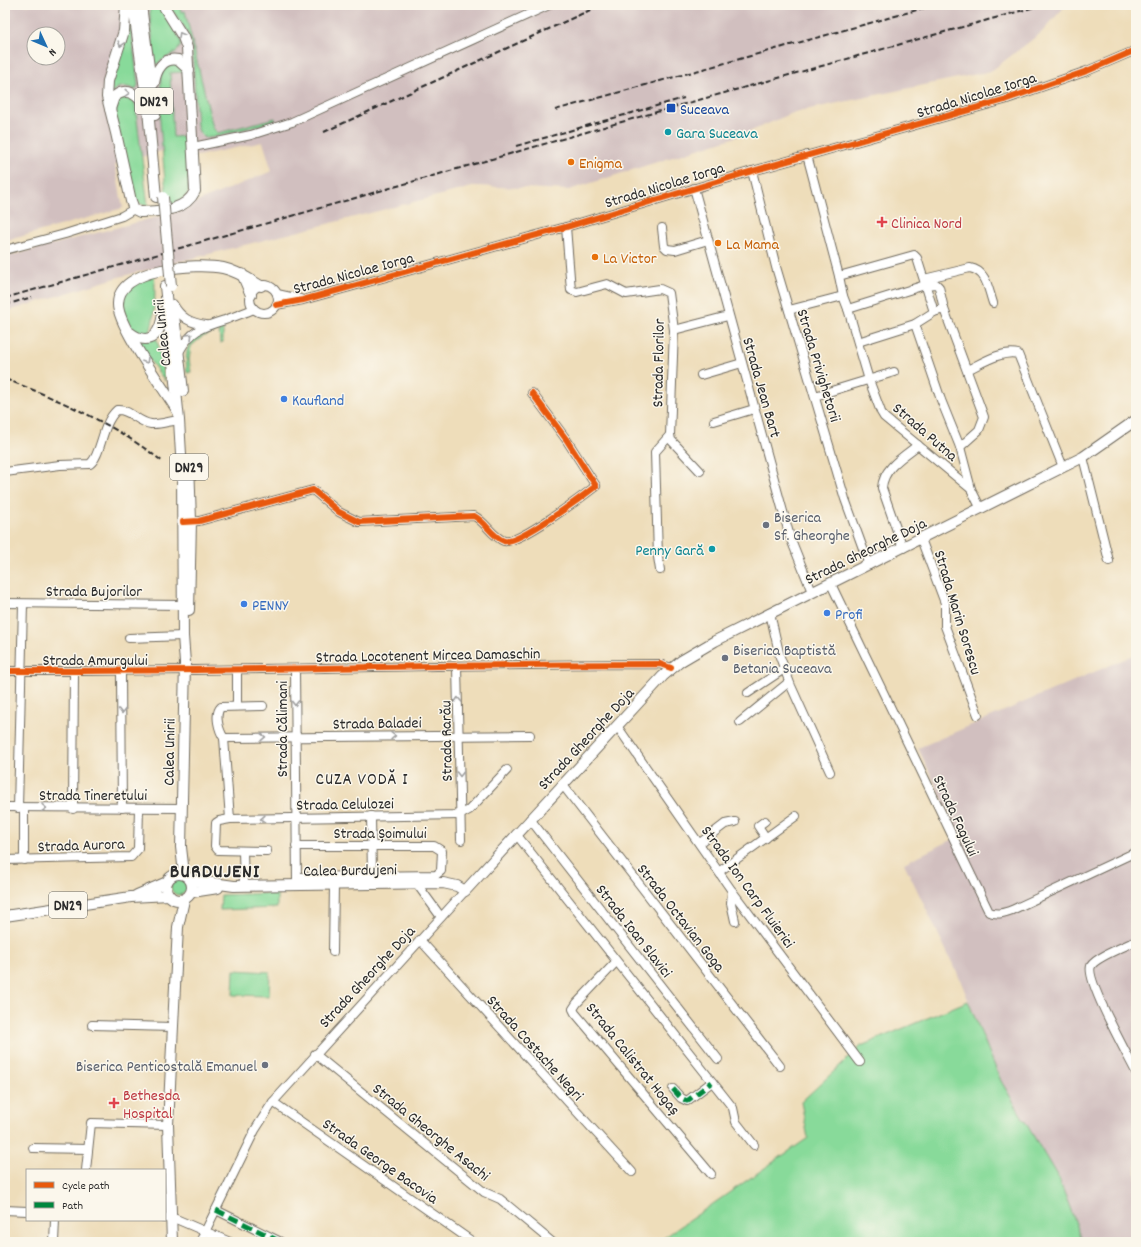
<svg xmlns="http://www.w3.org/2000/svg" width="1141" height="1247" font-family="Dekko,sans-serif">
	<rect width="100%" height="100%" fill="#fbf7ec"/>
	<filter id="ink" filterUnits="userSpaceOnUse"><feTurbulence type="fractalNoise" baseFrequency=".025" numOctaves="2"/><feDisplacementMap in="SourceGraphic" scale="8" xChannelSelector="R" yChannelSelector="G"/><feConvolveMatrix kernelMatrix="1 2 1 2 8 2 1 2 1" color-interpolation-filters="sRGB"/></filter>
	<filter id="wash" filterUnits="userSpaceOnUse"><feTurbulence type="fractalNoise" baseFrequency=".012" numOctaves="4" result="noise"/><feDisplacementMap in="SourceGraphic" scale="16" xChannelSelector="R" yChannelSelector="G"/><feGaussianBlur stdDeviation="0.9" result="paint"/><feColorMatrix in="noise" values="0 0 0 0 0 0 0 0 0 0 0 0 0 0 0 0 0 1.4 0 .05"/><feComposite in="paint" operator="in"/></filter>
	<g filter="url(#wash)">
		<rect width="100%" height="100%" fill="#eeddba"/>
		<g fill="#d1bfbf" fill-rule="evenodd">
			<path d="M5,5h1061l-25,28 -50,38 -196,41 -53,23 -173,55 -93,-4 -357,91 -114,35v-55l171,-45 16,-8 80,-33 -9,-29 -66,14 -19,-10 -63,19 8,43 -118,33zM34,34h24v24h-24z"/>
			<polygon points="1136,654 1136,1242 1083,1242 1059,1179 1001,1081 959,977 904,863 960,836 918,748"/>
		</g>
		<g fill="#88da9a" stroke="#5a8262">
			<polygon points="149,5 159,5 180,39 181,45 177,51 155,65"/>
			<path d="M168,5h5l1,3 6,-2 1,6 4,-1 28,117 5,5 57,-15v3l-61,16c-10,2 -14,-1 -17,-11l-5,-81 -7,-17z"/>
			<path d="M130,19l8,66 -2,5c-10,-5 -18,-5 -26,4l1,-11 17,-63z"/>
			<path d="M175,63l8,7v2l-13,1 3,64 16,-1c0,12 4,51 -3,60 -5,6 -12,8 -19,10l-7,-84 1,-48 4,-8z"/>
			<polygon points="123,94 134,99 135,104 148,206 140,204 135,199 113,108 114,101"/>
			<path d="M154,274c2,11 1,53 -6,61l-12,-1c-10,-12 -20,-32 -7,-46 6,-6 18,-9 25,-14z"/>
			<path d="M218,328l5,1v13l-3,1 -1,-13 -17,7 -11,9 -2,14 2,12 -4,1c-3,-32 2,-34 31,-45z"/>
			<polygon points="157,339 165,381 135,340"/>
			<circle cx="179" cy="887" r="8"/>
			<polygon points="277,893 277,908 220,910 221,895"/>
			<polygon points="234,970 270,972 269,996 233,995"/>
			<polygon points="968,1001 1001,1081 1059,1179 1083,1242 658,1242 808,1138 801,1102 861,1046"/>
		</g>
	</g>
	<g filter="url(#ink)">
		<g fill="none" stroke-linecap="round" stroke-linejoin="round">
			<defs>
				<g id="minor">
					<polyline points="193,147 251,135 292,122 549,5"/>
					<polyline points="807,155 839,276 843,296 848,309 869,380 881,412 884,417 971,489"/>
					<polyline points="752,171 776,267 845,499 869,565"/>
					<polyline points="694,188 790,537 812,592"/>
					<polyline points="566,227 571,290 577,292 607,284 626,294 660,289 669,293 674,330 670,435 671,440 700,471"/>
					<polyline points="662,228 664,246 667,249 675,250 708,240"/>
					<polyline points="5,250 65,234 122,216 134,209"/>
					<polyline points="839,276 914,255 917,258 934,312"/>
					<path d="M924,279l46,-11c17,3 18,21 23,35"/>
					<circle cx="264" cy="299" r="14"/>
					<polyline points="277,294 300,299"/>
					<path d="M173,304c8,14 17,19 33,21"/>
					<polyline points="276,305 303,300 566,227 749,172 1004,100 1087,71 1136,50"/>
					<polyline points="848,309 925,285 936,284 939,287 944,309"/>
					<polyline points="789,310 843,296"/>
					<polyline points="915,324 941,400 960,447 971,489 981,509"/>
					<polyline points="674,330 728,316"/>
					<polyline points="858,342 915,324 934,312 944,309 984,417 979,430 960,447"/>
					<path d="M179,352c12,-22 23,-25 46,-32 10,-4 19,-7 29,-11"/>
					<path d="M967,370c15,-7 35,-20 51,-16l45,113"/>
					<polyline points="701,375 742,363"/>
					<polyline points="815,396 894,372"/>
					<polyline points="714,421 754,409"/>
					<polyline points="1083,457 1109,561"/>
					<path d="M5,472l55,-7 30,-1c12,-9 11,-40 27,-54 13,-1 20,12 34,14 8,1 19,-3 28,-4"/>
					<path d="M185,522l14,-1 114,-31 26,22 20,10 115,-6c12,6 17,20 30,25 14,4 79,-45 92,-55l-30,-47 -34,-46"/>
					<polyline points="921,539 945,603 945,626 978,715"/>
					<path d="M903,548l-21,-60c1,-20 22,-32 36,-43"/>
					<polyline points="660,570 658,557 655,452 670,435"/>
					<path d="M831,584l158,328c9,3 15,1 23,-2l124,-58"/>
					<polyline points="5,603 182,605"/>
					<polyline points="770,613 780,657 791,686 830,772"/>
					<polyline points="129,638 183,636"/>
					<polyline points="457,666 461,840"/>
					<polyline points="295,669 297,882"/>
					<polyline points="237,670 237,706"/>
					<path d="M5,671c218,1 437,-7 655,-7l11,4"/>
					<polyline points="121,672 122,808"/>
					<polyline points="748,693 784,669"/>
					<polyline points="740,722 789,682"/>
					<polyline points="617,726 732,891 860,1062"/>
					<polyline points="224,738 530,735"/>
					<polyline points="562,784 780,1066"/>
					<polyline points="5,807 182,808"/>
					<polyline points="18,808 23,604"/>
					<polyline points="73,809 74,671"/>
					<polyline points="371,816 372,876"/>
					<path d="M230,819l-6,-81c-5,-7 -10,-24 -3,-31l42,-1"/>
					<polyline points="530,819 718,1059"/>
					<polyline points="765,821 758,826 766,838"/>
					<polyline points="516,834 733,1108 736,1122 754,1145"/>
					<polyline points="700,843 725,824 735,822"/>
					<polyline points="296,846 434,846 442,851 441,871 436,875 297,877"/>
					<polyline points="243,851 244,886"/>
					<polyline points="267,851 218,850 215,846 216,823 219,821 230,819 460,815 469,810 507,770"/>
					<polyline points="5,860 131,857 138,849 139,808"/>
					<polyline points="24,860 24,808"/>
					<polyline points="720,871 796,816"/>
					<polyline points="417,884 441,917"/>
					<polyline points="732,891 731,903 735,921"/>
					<polyline points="420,940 632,1172"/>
					<path d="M1136,941c-10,5 -40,16 -45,25 -6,13 37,90 45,106"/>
					<polyline points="333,952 334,885"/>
					<polyline points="616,962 577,1003 573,1009 575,1013 711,1174"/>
					<polyline points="92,1025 173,1027"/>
					<polyline points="315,1054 484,1192 500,1199 552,1242"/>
					<polyline points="673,1089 681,1098 687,1101 712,1082"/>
					<polyline points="273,1102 473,1242"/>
					<polyline points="33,1148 88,1149"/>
					<polyline points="86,1170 91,1123 168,1125"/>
					<polyline points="5,1210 27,1211"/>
					<polyline points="216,1210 281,1242"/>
					<polyline points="165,1218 176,1219 230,1242"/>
					<polyline points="54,1242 55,1220"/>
					<polyline points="200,1242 255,1130 273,1102 465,891"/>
				</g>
				<g id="major">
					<path d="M126,5l-2,26 -16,50 -1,16 9,36 15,68 3,8 6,3c19,-1 45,0 55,-21l-8,-143 -4,-11 -20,-32"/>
					<polyline points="133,5 148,110 156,197"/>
					<polyline points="141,5 155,115"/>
					<path d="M154,83c2,-13 9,-26 24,-23l11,10"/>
					<path d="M110,109l4,-12c13,-12 25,-1 33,11"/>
					<polyline points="242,274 251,295"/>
					<polyline points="165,286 179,420 182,472 183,636 185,663 181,847 184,874"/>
					<polyline points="173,307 183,391"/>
					<path d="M129,332c21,16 32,2 34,-20"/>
					<path d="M177,410c-13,-21 -60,-85 -59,-106 0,-37 79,-41 105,-36 14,3 26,11 38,18"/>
					<polyline points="189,462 191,521 189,610"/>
					<circle cx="179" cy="887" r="13"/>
					<polyline points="191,880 234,886 443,883 457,886 465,891 663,676 681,661 715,641 1083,457 1136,420"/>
					<polyline points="192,892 218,888"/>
					<polyline points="137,895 167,882"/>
					<polyline points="5,916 131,897 169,895"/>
					<polyline points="172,1242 168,1125 178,927 184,900"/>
				</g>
			</defs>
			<use href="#minor" stroke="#6f695d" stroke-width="10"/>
			<use href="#major" stroke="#6f695d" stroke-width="12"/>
			<use href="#minor" stroke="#fff" stroke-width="8"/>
			<use href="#major" stroke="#fff" stroke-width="10"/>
			<g stroke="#2b2b2b" stroke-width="2" stroke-dasharray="6 3" stroke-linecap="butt">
				<polyline points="555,110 935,5"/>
				<polyline points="324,132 601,5"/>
				<polyline points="516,146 684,98"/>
				<polyline points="5,298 688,103 1042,5"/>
				<polyline points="5,305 32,297"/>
				<path d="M5,379c56,21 111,46 158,83"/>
			</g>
			<defs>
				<polyline id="major-bridge" points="163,197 171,286"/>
			</defs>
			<use href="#major-bridge" stroke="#6f695d" stroke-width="12" stroke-linecap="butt"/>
			<use href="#major-bridge" stroke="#fff" stroke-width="10"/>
			<g stroke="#00873e" stroke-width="5" stroke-dasharray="10 5" stroke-linecap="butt">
				<polyline points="673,1089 681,1098 687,1101 712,1082"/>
				<polyline points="216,1210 281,1242"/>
			</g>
			<defs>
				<g id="cycleway">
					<polyline points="276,305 303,300 566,227 749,172 1004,100 1087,71 1136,50"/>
					<path d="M183,522l16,-1 114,-31 26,22 20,10 115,-6c12,6 17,20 30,25 14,4 79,-45 92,-55l-30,-47 -34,-46"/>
					<path d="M5,671c218,1 437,-7 655,-7l11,4"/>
				</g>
			</defs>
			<use href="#cycleway" stroke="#fbf7ec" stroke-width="8"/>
			<use href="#cycleway" stroke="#e8590c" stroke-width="6"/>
		</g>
		<defs><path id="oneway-chevron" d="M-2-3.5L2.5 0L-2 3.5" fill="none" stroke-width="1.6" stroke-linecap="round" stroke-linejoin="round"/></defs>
		<g stroke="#a0a0a0">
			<use href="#oneway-chevron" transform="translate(181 35) rotate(-120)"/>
			<use href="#oneway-chevron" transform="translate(121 44) rotate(106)"/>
			<use href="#oneway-chevron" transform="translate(127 93) rotate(4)"/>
			<use href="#oneway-chevron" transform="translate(190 336) rotate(-45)"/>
			<use href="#oneway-chevron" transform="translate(146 361) rotate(58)"/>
			<use href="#oneway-chevron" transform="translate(458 700) rotate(-93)"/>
			<use href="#oneway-chevron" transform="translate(295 703) rotate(90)"/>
			<use href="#oneway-chevron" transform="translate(122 711) rotate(90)"/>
			<use href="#oneway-chevron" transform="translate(393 736) rotate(-1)"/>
			<use href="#oneway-chevron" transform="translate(263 737) rotate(-1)"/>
			<use href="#oneway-chevron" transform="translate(460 774) rotate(90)"/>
			<use href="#oneway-chevron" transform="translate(44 808) rotate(1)"/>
			<use href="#oneway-chevron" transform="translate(263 819) rotate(178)"/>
		</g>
	</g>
	<rect fill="#1a4fb4" stroke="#fbf7ec" stroke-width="1.5" x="666" y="103" width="10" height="10" rx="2"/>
	<g fill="#0f9aa8" stroke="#fbf7ec" stroke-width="1.5">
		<circle cx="668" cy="132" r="4"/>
		<circle cx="712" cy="549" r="4"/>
	</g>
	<g fill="#e8710a" stroke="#fbf7ec" stroke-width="1.5">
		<circle cx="571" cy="162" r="4"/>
		<circle cx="718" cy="243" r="4"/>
		<circle cx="595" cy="257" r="4"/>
	</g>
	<g fill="#e0444e" stroke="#fbf7ec" stroke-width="1.5">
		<path d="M880 216h4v4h4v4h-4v4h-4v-4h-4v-4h4z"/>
		<path d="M112 1097h4v4h4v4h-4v4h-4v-4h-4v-4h4z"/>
	</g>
	<g fill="#3f7fe0" stroke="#fbf7ec" stroke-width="1.5">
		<circle cx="284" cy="399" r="4"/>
		<circle cx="244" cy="604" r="4"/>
		<circle cx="827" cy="613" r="4"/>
	</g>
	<g fill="#6b7280" stroke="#fbf7ec" stroke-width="1.5">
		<circle cx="766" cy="525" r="4"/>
		<circle cx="725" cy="658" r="4"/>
		<circle cx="265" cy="1065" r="4"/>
	</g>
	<g text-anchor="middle" stroke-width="3" stroke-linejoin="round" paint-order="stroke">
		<g fill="#fbf7ec" stroke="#696865" stroke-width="1">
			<rect x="135" y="88" width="38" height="26" rx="3"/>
			<rect x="170" y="454" width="38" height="26" rx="3"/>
			<rect x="49" y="892" width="38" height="26" rx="3"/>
		</g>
		<g font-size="15" font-weight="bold" fill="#2b2b2b">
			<text x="154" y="106">DN29</text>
			<text x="189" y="472">DN29</text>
			<text x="68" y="910">DN29</text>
		</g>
		<g font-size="16" fill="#2b2b2b" stroke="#fbf7ec">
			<text transform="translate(976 94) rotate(-17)" y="6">Strada Nicolae Iorga</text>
			<text transform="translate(664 184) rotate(-17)" y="6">Strada Nicolae Iorga</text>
			<text transform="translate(353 272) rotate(-15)" y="6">Strada Nicolae Iorga</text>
			<text transform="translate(161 333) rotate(-96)" y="6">Calea Unirii</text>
			<text transform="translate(657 363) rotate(-89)" y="6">Strada Florilor</text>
			<text transform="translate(820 365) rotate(73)" y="6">Strada Privighetorii</text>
			<text transform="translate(763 387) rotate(74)" y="6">Strada Jean Bart</text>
			<text transform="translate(926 431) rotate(41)" y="6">Strada Putna</text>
			<text transform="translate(865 550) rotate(-26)" y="6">Strada Gheorghe Doja</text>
			<text x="94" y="596">Strada Bujorilor</text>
			<text transform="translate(959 612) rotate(73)" y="6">Strada Marin Sorescu</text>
			<text transform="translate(428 654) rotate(-1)" y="6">Strada Locotenent Mircea Damaschin</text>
			<text x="95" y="665">Strada Amurgului</text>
			<text transform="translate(377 722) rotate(-1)" y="6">Strada Baladei</text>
			<text transform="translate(281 729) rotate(-90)" y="6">Strada Călimani</text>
			<text transform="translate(585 738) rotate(-47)" y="6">Strada Gheorghe Doja</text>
			<text transform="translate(445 741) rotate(-91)" y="6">Strada Rarău</text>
			<text transform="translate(168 752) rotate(-89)" y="6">Calea Unirii</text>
			<text x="93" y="800">Strada Tineretului</text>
			<text transform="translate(345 803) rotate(-1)" y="6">Strada Celulozei</text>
			<text transform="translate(957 815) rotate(65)" y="6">Strada Fagului</text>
			<text x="380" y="838">Strada Șoimului</text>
			<text transform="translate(81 844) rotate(-2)" y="6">Strada Aurora</text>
			<text transform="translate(350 869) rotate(-1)" y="6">Calea Burdujeni</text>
			<text transform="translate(749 886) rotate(54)" y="6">Strada Ion Carp Fluierici</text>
			<text transform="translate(682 917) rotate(52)" y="6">Strada Octavian Goga</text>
			<text transform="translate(635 930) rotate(52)" y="6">Strada Ioan Slavici</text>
			<text transform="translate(366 976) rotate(-47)" y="6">Strada Gheorghe Doja</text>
			<text transform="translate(536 1047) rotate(48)" y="6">Strada Costache Negri</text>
			<text transform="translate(634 1058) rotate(51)" y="6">Strada Calistrat Hogaș</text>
			<text transform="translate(432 1131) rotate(39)" y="6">Strada Gheorghe Asachi</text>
			<text transform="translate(381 1160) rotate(35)" y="6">Strada George Bacovia</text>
		</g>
		<g font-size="16" fill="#164399" stroke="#fbf7ec" text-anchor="start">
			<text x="680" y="114">Suceava</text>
		</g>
		<g font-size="16" fill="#0d838f" stroke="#fbf7ec" text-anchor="start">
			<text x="676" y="138">Gara Suceava</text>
			<text x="704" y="555" text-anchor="end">Penny Gară</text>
		</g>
		<g font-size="16" fill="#c56008" stroke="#fbf7ec" text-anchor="start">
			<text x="579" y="168">Enigma</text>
			<text x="726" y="249">La Mama</text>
			<text x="603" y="263">La Victor</text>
		</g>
		<g font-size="16" fill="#be3a42" stroke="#fbf7ec" text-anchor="start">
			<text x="891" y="228">Clinica Nord</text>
			<text x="123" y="1100">Bethesda<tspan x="123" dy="18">Hospital</tspan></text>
		</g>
		<g font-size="16" fill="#366cbe" stroke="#fbf7ec" text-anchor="start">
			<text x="292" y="405">Kaufland</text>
			<text x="252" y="610">PENNY</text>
			<text x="835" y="619">Profi</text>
		</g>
		<g font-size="16" fill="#5b616d" stroke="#fbf7ec" text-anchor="start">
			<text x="774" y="522">Biserica<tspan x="774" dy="18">Sf. Gheorghe</tspan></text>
			<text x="733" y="655">Biserica Baptistă<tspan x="733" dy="18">Betania Suceava</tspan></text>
			<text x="257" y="1071" text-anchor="end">Biserica Penticostală Emanuel</text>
		</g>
		<g font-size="17" letter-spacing="1" fill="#2b2b2b" stroke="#fbf7ec">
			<text x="362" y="784">CUZA VODĂ I</text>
		</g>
		<g font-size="20" font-weight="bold" letter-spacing="1" fill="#2b2b2b" stroke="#fbf7ec">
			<text x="215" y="877">BURDUJENI</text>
		</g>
	</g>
	<rect width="1141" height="1247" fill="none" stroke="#fbf7ec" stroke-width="20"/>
	<rect x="26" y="1169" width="140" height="52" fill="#fbf7ec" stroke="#a8a59f"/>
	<rect x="34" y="1182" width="20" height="6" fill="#e8590c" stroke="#a8a59f"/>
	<text x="62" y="1189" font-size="12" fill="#2b2b2b">Cycle path</text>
	<rect x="34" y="1202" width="20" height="6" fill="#00873e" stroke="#a8a59f"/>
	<text x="62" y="1209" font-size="12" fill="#2b2b2b">Path</text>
	<g transform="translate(46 46) rotate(134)"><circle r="19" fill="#fbf7ec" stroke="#a8a59f"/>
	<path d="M0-3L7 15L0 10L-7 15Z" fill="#1f6fb2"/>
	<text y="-6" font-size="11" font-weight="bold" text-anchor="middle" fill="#2b2b2b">N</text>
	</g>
</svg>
